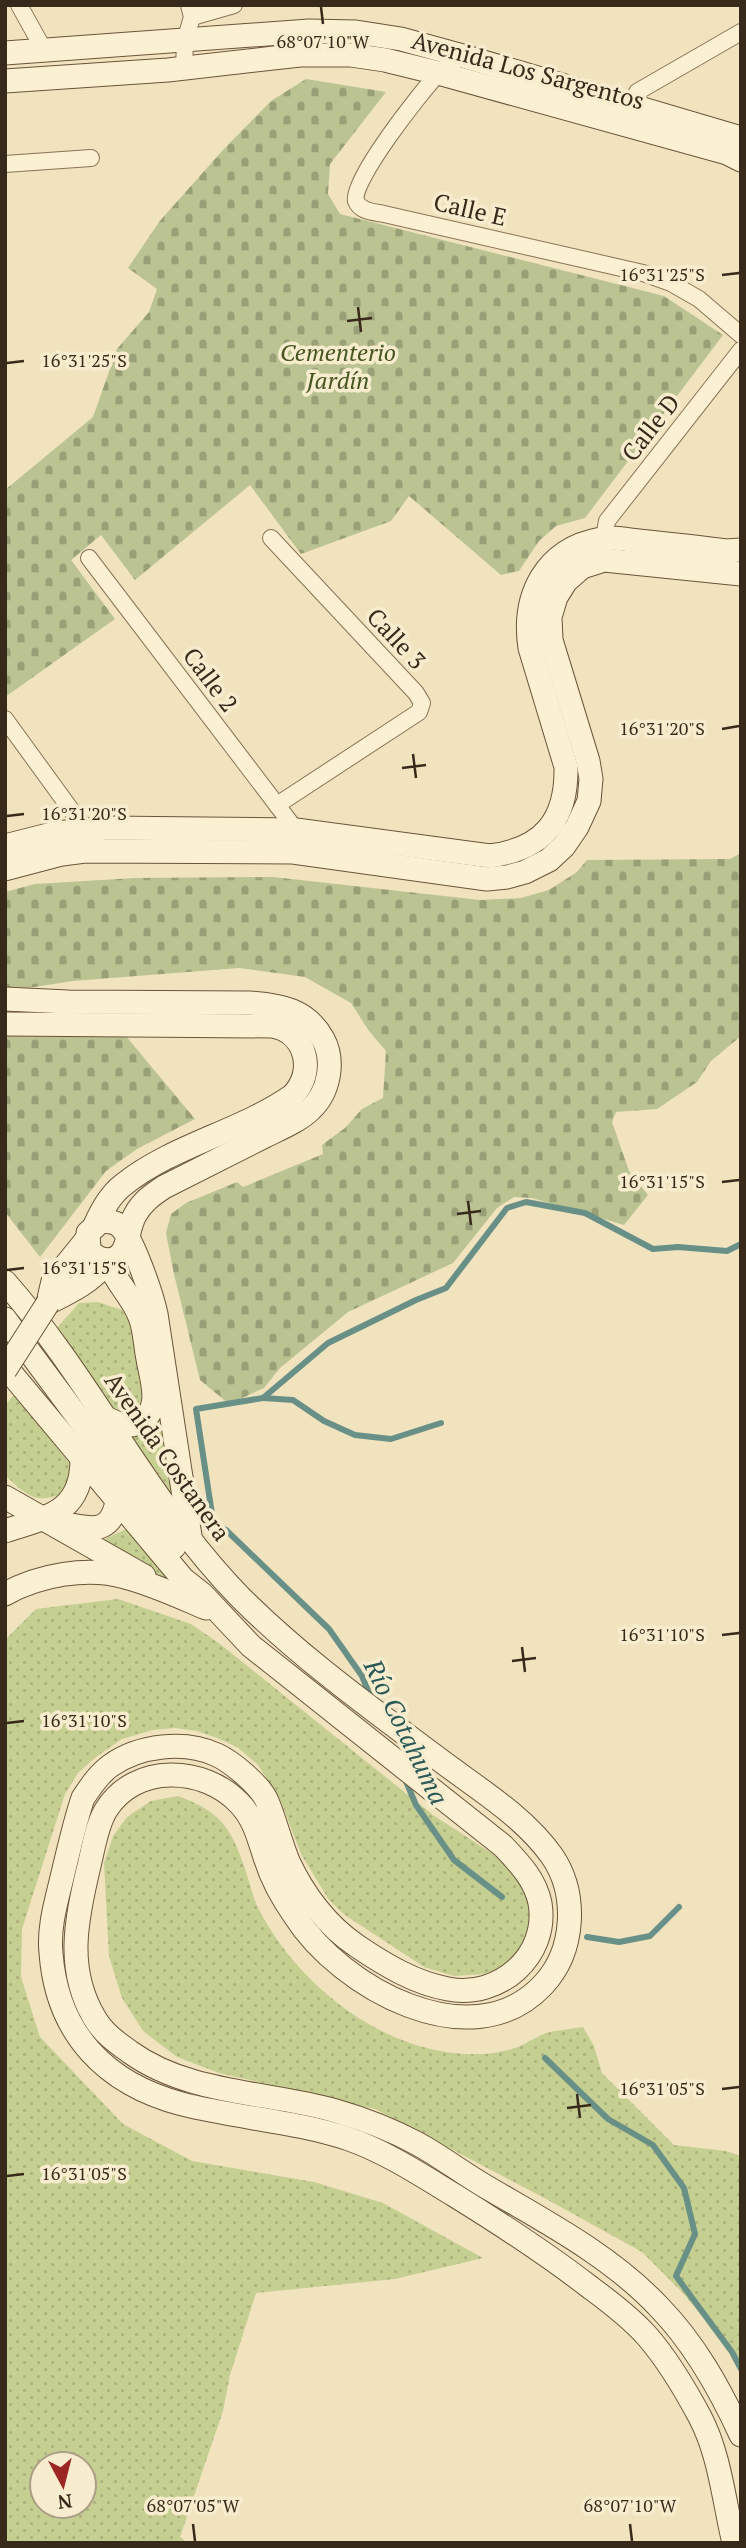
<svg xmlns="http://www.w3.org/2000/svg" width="746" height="2548" font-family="'PT Serif',serif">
	<defs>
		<pattern id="grass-dots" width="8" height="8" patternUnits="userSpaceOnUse" patternTransform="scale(1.75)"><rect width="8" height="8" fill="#c6cf92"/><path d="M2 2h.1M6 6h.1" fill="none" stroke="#abb27d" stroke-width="1.8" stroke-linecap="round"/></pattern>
		<pattern id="cemetery-stones" width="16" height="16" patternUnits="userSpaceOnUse" patternTransform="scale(1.75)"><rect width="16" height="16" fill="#bbc392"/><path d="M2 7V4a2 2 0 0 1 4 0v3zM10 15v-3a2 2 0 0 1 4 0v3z" fill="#999f76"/></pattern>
	</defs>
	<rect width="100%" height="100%" fill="#f0e3be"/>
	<g fill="url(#grass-dots)" fill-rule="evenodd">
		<polygon points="98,1302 122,1310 132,1327 143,1389 141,1401 135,1410 126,1412 114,1408 55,1330 79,1303"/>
		<path d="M15,1394l54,69 4,10 -11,21c-27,11 -37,0 -57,-19v-70z"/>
		<polygon points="164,1409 182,1508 131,1435"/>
		<polygon points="126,1529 172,1579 171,1582 101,1541"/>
		<path d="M118,1599l73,25 29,20 213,171 63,41 22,24 11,25 6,30 -18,23 -30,16 -33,2 -30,-9 -79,-52 -16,-15 -28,-46 -21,-55 -22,-34 -21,-18 -20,-9 -20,-7 -22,-3 -22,2 -31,9 -26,18 -18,16 -13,21 -43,135 -1,48 19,60 83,87 69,37 122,21 69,21 100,55 -88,21 -139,14 -26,82 -7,36 -43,126 8,6h-183v-903l31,-31zM42,2464h42v42h-42z"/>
		<path d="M178,1796c45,16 55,35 69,79 3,10 6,21 10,31 40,80 131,152 224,148 11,0 26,-3 37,-7 9,-4 18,-10 28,-14 12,-3 25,-4 37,-6l11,19 8,27 72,72 52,6 15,5v211l-5,-10 -54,-65 -40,-40 -92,-51 -175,-92 -156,-36 -42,-16 -34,-26 -21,-33 -13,-42 -5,-93 9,-27 14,-19 24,-16z"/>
	</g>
	<g fill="url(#cemetery-stones)">
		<polygon points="306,79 386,92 330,164 328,194 340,214 664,296 723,335 585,518 556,526 539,541 519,571 501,575 409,496 391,521 301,554 250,485 135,580 101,535 71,560 115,619 5,697 5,490 93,417 117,349 149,312 157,289 128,268 159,222 222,151 271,101"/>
		<polygon points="741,853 741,1036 711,1061 697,1082 657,1109 616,1112 612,1122 629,1171 648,1195 624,1225 532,1198 514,1197 497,1208 453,1263 348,1312 280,1368 264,1388 229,1404 200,1380 174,1274 166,1233 171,1214 186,1203 237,1182 243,1187 323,1154 322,1145 345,1128 362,1109 383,1098 386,1051 369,1031 351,1003 305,977 239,968 73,981 28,988 5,987 5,892 35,884 135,878 273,877 480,900 521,898 549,890 577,872 587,860 730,859"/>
		<polygon points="5,1035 125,1035 195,1119 137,1149 106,1171 40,1257 5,1212"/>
	</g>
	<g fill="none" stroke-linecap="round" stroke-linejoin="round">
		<g stroke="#699087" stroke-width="6">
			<polyline points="263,1398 293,1400 324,1421 355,1435 391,1439 441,1423"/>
			<polyline points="371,1698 362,1676 329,1629 226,1530 214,1527 196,1409 263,1398 328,1343 416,1300 446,1288 507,1208 526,1202 585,1213 653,1249 678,1247 727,1251 741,1244"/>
			<polyline points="405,1779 416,1805 454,1860 502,1897"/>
			<polyline points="587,1937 619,1942 650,1936 679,1907"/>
			<polyline points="545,2058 608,2119 653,2145 684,2188 695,2234 676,2276 732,2352 741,2369"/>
		</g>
		<defs>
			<g id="street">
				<polyline points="19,5 44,50"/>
				<polyline points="192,17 234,5"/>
				<path d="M463,56c-8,5 -19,11 -26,19 -16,17 -87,107 -81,126 4,11 19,11 28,13l259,59 28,10 28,16 42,36"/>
				<polyline points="184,68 185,41 192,17 189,5"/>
				<polyline points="632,105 637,92 741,32"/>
				<polyline points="5,164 91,158"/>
				<polyline points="271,538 416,693 422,703 419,712 277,805"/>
				<polyline points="604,538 607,521 741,350"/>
				<polyline points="89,558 296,830"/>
				<polyline points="5,719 85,829"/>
			</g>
			<g id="secondary">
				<polyline points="5,53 309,31 356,32 401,39 463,56 741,138"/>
				<polyline points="5,81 168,70 300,55 351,55 385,60 438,73 727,153 741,160"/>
				<path d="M5,846l51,-13 50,-5 190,2 194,26c53,-7 77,-35 76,-89l-36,-119c-8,-52 15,-99 71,-109 11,-3 26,1 38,2 29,3 58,6 87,10l15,-1"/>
				<polyline points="5,869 62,854 85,851 293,852 487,879 507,877 525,872 549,860 564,846 577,827 589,801 591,779 588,761 551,640 550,617 556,597 566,581 582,567 604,560 741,574"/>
				<path d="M5,999l63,3 182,1c31,2 57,7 73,36 12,22 6,53 -12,70 -12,12 -30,19 -46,27 -34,17 -68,34 -101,51 -12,8 -22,15 -29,28 -6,11 -6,22 -10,32 -7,18 -26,15 -36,3l-1,-17 12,-11c8,-1 15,-1 21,5 12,13 31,68 35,87l34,222"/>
				<path d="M5,1024l267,2c35,6 44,47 20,70 -52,36 -119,49 -169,89 -13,10 -21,25 -28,40"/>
				<path d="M108,1261c7,21 24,35 32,56 5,12 5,28 8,42 3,19 14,47 -5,61 -12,9 -22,5 -35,-1"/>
				<path d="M5,1282c87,98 143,221 235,315 60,60 128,109 196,160 39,30 87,58 116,99 26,38 23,95 -9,129 -71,76 -203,2 -248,-69 -12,-17 -23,-37 -29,-56 -7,-20 -11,-41 -27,-57 -35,-37 -104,-40 -133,7 -10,16 -13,41 -18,60 -12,51 -22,99 6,147 9,16 22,25 36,35 60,43 137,39 206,59 28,8 56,19 82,33 22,12 43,28 65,41 61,36 127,70 176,122 36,37 61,82 82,128"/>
				<polyline points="48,1303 53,1281 87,1239"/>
				<path d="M48,1303c24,-12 43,-21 60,-42"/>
				<polyline points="5,1319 174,1547"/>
				<path d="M5,1366l178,213 19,15 49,52 252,200c16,17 32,33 37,57 9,53 -41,96 -92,86 -33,-6 -63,-24 -91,-43 -30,-20 -54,-52 -69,-85 -8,-20 -13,-41 -21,-60 -7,-16 -35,-39 -50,-46 -32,-15 -78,-10 -107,11 -11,8 -19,20 -27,32 -8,23 -13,47 -19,71 -6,27 -16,56 -13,84 6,81 55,131 131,151 55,14 113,17 167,35 37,13 72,36 105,56 47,29 93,59 137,93 19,14 40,30 56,48 21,24 38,53 53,81 20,38 24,85 34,126"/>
				<polyline points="5,1497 144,1576"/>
				<path d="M62,1523c37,9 51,9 57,-31"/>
				<path d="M5,1531c42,-14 76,-18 77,-70"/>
				<path d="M5,1594c34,-19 83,-28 120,-17 28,7 55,20 81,31"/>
			</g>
		</defs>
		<use href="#street" stroke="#8a7356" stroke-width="18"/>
		<use href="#secondary" stroke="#6b5439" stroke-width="25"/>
		<use href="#street" stroke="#fbf0d2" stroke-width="16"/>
		<use href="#secondary" stroke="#fbf0d2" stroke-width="23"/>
		<defs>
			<polyline id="secondary-bridge" points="5,1370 48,1303"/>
		</defs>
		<use href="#secondary-bridge" stroke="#6b5439" stroke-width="25" stroke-linecap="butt"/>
		<use href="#secondary-bridge" stroke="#fbf0d2" stroke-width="23"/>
	</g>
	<path fill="none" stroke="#382a1b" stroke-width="2.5" d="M321,7l2,17M722,275l17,-2M358,307l3,25M347,321l25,-3M7,363l17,-2M722,729l17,-3M413,754l3,24M402,768l24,-3M7,816l17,-2M722,1182l17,-2M468,1201l3,24M457,1214l24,-3M7,1270l17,-2M722,1635l17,-2M522,1647l3,25M512,1661l24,-3M7,1723l17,-2M722,2089l17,-2M577,2094l3,24M567,2108l24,-3M7,2176l17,-2M193,2524l2,17M630,2524l2,17"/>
	<g text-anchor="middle" stroke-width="7" stroke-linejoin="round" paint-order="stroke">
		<g font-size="24" fill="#382a1b" stroke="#f7edce">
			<text transform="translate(528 71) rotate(15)" y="8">Avenida Los Sargentos</text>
			<text transform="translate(470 210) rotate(13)" y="8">Calle E</text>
			<text transform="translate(651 428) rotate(-52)" y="8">Calle D</text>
			<text transform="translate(396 639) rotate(47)" y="8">Calle 3</text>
			<text transform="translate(210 680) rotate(53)" y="8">Calle 2</text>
			<text transform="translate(167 1457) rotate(55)" y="8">Avenida Costanera</text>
		</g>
		<g font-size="24" font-style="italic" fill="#475621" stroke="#f7edce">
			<text x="338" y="361">Cementerio<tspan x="338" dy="28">Jardín</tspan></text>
		</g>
		<g font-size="26" font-style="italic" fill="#2a5957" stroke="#f7edce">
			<text transform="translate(406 1732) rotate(64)" y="9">Río Cotahuma</text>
		</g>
	</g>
	<g font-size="18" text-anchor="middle" fill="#382a1b" stroke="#f7edce" stroke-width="7" stroke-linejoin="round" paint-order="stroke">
		<text x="323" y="48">68°07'10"W</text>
		<text x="662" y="281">16°31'25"S</text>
		<text x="84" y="367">16°31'25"S</text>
		<text x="662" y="735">16°31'20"S</text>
		<text x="84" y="820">16°31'20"S</text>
		<text x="662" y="1188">16°31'15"S</text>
		<text x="84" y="1274">16°31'15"S</text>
		<text x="662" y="1641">16°31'10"S</text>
		<text x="84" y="1727">16°31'10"S</text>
		<text x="662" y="2095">16°31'05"S</text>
		<text x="84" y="2180">16°31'05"S</text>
		<text x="193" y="2512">68°07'05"W</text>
		<text x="630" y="2512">68°07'10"W</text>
	</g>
	<rect width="746" height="2548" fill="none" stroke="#382a1b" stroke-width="14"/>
	<g transform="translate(63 2485) rotate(173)"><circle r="33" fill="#f7edce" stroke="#ab9f86" stroke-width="2"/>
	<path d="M0-5L12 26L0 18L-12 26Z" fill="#9c2623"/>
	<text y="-10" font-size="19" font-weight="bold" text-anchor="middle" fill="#382a1b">N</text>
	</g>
</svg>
